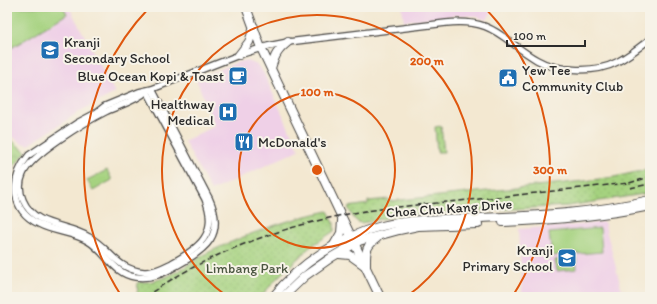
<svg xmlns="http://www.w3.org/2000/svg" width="657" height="304" font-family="Itim,sans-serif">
	<defs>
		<pattern id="grass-tufts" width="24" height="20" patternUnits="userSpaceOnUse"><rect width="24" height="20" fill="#a5d27f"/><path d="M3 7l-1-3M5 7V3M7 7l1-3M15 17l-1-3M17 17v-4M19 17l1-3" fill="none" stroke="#8eb46e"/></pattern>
		<pattern id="park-dots" width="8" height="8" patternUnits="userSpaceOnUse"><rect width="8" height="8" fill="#a5d27f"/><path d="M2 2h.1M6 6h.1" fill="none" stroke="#8eb46e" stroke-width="1.8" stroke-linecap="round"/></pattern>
	</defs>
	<rect width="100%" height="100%" fill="#f7f3e8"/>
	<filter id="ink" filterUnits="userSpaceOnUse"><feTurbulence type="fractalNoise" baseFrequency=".025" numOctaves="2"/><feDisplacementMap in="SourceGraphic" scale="8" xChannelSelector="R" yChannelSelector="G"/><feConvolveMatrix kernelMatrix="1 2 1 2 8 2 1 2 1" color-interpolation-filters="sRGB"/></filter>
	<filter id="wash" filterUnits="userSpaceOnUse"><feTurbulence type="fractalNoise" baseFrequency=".012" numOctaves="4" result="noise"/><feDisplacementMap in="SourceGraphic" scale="16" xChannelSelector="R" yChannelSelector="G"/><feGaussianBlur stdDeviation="0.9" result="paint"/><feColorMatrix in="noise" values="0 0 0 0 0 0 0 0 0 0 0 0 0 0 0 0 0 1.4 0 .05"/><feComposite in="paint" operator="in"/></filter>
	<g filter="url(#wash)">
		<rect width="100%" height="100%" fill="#f3e8d1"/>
		<g fill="#efd0e7">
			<polygon points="7,7 69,7 115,93 82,110 29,145 21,143 7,132"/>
			<polygon points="402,7 494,7 487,20 474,16 458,15 404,21"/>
			<polygon points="244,61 248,61 257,65 263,72 299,150 211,191 184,141 215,126 196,79 238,62"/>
			<polygon points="604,222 621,287 630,297 522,296 519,229 579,225"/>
		</g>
		<polygon fill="url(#grass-tufts)" stroke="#687e55" points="7,137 26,152 14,166 10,179 7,178"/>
		<g fill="url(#park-dots)" stroke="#687e55">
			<polygon points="441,126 444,152 437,152 435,127"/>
			<path d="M650,169v24l-82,13 -166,9 -41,8c-7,-1 -10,-10 -13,-16l20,-3v-3l21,-2 1,2 194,-20 30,-4z"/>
			<path d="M328,211l6,12v8l-25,17 -33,31 -15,18h-127l3,-2 1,-13c24,2 45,-14 64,-26 8,-5 18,-9 27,-13 32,-14 65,-25 99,-32z"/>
		</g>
		<g fill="#a5d27f" stroke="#687e55">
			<polygon points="7,7 63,7 67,14 8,50"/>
			<polygon points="107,170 112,180 93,191 87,180"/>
			<polygon points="600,228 602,252 552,256 549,233"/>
			<polygon points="576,258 577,269 557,271 555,260"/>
		</g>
	</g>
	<g filter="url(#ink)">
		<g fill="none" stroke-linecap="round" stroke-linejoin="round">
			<defs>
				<g id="street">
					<path d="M152,89l57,109c17,37 -3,52 -33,68 -13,8 -25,13 -41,11 -21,-3 -30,-26 -47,-36 -15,-9 -34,-9 -49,-17 -30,-14 -29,-47 -10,-69l48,-32 19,-10 9,-7 34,-14 13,-3 87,-34 29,-9 20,-4 158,-19c48,-5 55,16 91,37 20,12 60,13 80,2 12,-6 23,-15 33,-23"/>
					<path d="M147,91l58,108c14,35 -6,49 -33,64 -8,4 -18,10 -28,9 -29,-3 -33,-23 -55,-35 -22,-14 -54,-9 -66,-37 -4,-9 -4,-17 0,-26 8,-20 64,-53 84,-63 13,-6 29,-10 40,-20z"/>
				</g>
				<g id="secondary">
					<polyline points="246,7 261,48 380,297"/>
					<polyline points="239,55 249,42 254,27"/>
					<path d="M271,68c4,-13 6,-17 17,-26"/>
					<path d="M503,222c50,-2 98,-6 147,-16"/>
					<polyline points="334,245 341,233 342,221"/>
					<polyline points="339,254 350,255 364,265"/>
					<path d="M366,266c0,-15 -1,-19 11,-28"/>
					<path d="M273,297c26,-33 68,-61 109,-71 32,-8 65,-7 97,-8 57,-2 115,-5 171,-18"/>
					<polyline points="283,297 305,276 332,257 359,241 399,230 418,226 478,224"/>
				</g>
			</defs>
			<use href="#street" stroke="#494744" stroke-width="8"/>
			<use href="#secondary" stroke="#494744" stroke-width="10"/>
			<use href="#street" stroke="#fff" stroke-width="5.5"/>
			<use href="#secondary" stroke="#fff" stroke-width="8"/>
			<g stroke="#2b2b2b" stroke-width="1.5" stroke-dasharray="6 3" stroke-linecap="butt">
				<polyline points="630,188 650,184"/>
				<path d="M145,297c61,-44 140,-72 214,-85 40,-6 80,-9 120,-13 50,-5 100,-11 150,-16l21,-6"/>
			</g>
		</g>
	</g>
	<g fill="none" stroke="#df570e" stroke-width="2">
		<circle cx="317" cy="170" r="78"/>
		<path d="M228 297A155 155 0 1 1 406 297"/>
		<path d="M122 297A233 233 0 0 1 149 8M485 8A233 233 0 0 1 512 297"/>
	</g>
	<defs>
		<symbol id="school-square" viewBox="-11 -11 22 22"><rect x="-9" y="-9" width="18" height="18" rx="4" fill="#1f6fb2" stroke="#f7f3e8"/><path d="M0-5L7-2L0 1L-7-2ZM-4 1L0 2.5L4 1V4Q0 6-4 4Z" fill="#fff"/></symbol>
		<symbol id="cafe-square" viewBox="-11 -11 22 22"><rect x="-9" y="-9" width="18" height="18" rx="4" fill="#1f6fb2" stroke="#f7f3e8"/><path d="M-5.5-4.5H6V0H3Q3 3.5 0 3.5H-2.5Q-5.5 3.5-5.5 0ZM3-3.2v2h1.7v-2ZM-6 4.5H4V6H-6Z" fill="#fff"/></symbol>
		<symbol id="civic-square" viewBox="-11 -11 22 22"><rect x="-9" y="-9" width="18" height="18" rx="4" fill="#1f6fb2" stroke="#f7f3e8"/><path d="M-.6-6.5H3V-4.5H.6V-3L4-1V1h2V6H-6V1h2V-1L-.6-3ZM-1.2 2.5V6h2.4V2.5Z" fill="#fff"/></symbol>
		<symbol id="hospital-square" viewBox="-11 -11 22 22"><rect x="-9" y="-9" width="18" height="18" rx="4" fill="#1f6fb2" stroke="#f7f3e8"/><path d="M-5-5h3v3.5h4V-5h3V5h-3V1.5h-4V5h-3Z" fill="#fff"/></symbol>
		<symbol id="restaurant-square" viewBox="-11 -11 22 22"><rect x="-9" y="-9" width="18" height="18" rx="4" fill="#1f6fb2" stroke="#f7f3e8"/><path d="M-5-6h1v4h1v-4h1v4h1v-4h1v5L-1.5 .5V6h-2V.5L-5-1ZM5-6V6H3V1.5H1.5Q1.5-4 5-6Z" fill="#fff"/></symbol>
	</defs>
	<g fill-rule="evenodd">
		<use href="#school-square" x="39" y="39" width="22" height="22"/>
		<use href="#cafe-square" x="227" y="65" width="22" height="22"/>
		<use href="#civic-square" x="497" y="67" width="22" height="22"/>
		<use href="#hospital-square" x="217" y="101" width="22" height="22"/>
		<use href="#restaurant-square" x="233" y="131" width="22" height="22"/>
		<use href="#school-square" x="556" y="247" width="22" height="22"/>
	</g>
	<g text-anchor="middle" stroke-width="4" stroke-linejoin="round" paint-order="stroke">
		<g font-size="14" fill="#2b2b2b" stroke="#f7f3e8" text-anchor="start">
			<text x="64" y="47">Kranji<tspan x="64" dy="16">Secondary School</tspan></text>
			<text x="522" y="75">Yew Tee<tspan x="522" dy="16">Community Club</tspan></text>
			<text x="224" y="81" text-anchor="end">Blue Ocean Kopi &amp; Toast</text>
			<text x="214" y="109" text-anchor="end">Healthway<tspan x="214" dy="16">Medical</tspan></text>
			<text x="258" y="147">McDonald's</text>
			<text x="553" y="255" text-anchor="end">Kranji<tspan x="553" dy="16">Primary School</tspan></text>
		</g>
		<g font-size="14" fill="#2b2b2b" stroke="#f7f3e8">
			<text transform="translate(449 208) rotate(-4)" y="5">Choa Chu Kang Drive</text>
		</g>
		<g font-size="14" fill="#4a5540" stroke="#f7f3e8">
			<text x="247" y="273">Limbang Park</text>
		</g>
	</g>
	<circle cx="317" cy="170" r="6" fill="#df570e" stroke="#f7f3e8" stroke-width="2"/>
	<g font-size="12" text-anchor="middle" font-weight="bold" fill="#df570e" stroke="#f7f3e8" stroke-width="4" stroke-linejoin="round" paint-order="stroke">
		<text x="427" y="65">200 m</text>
		<text x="317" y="96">100 m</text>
		<text x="550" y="174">300 m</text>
	</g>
	<rect width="657" height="304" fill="none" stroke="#f7f3e8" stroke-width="24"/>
	<path d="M507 40v6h78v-6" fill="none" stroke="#2b2b2b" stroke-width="2"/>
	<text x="513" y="40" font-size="12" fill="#2b2b2b" stroke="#f7f3e8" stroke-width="3" paint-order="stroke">100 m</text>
</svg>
